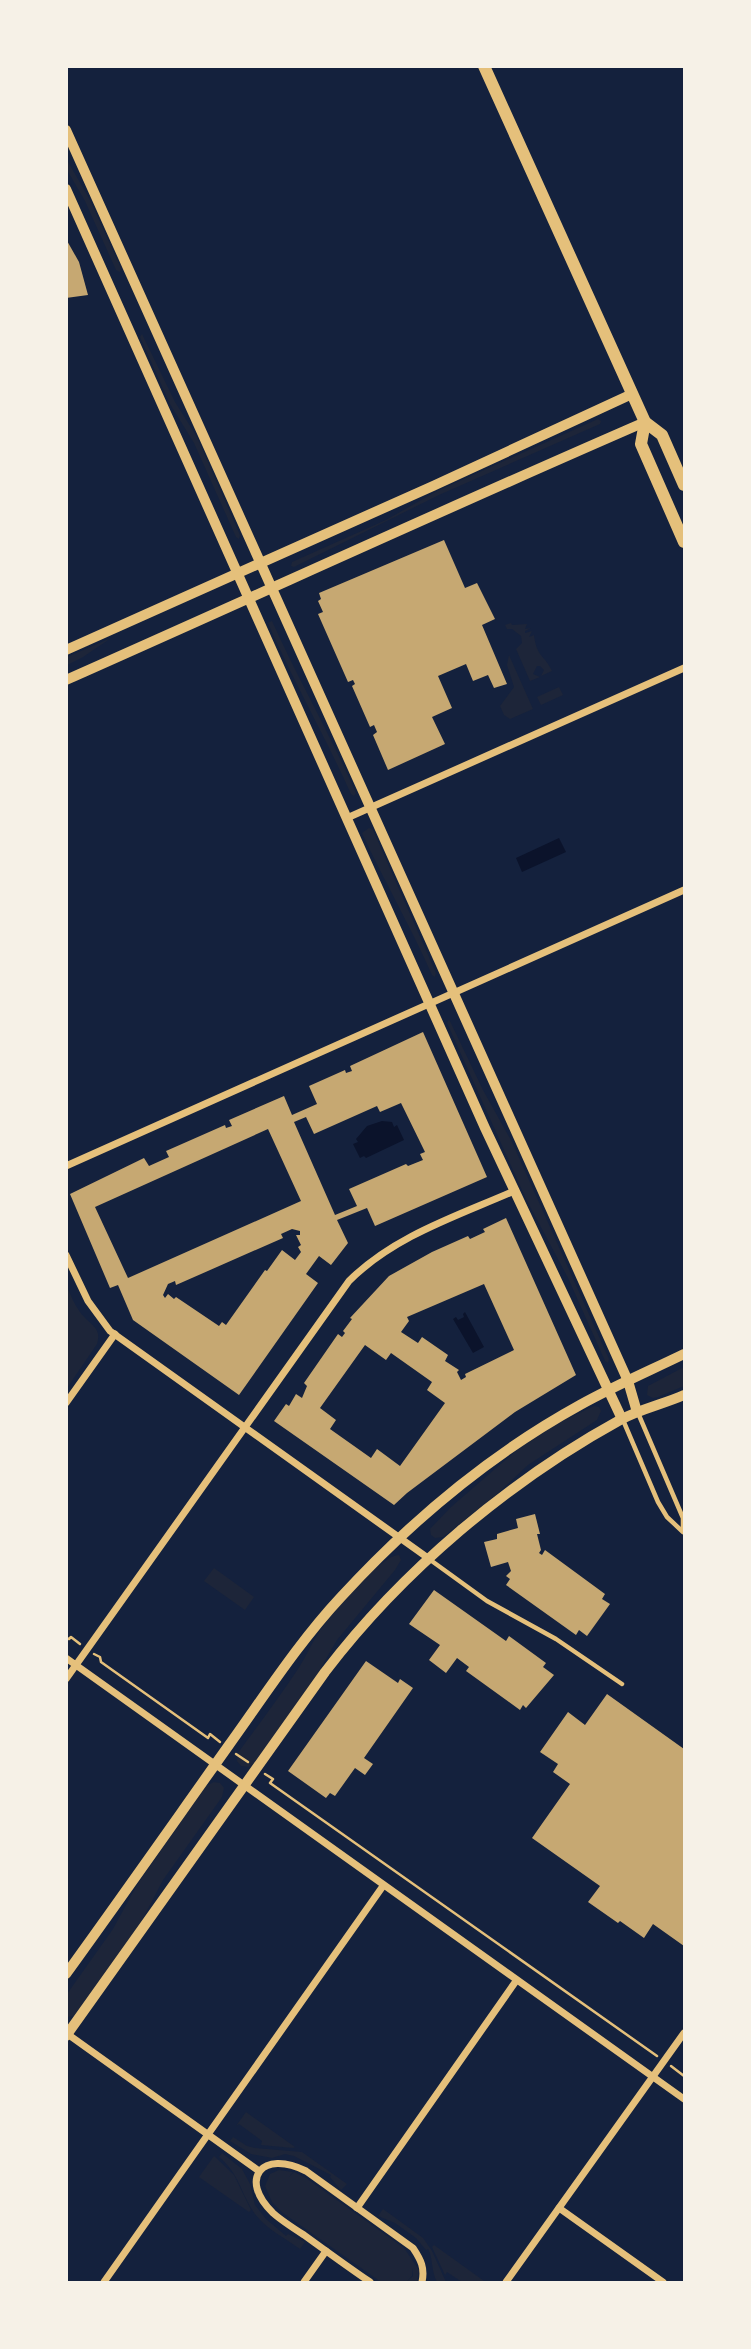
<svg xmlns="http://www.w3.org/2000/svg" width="751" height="2349" font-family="Mulish,sans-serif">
	<rect width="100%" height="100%" fill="#14213d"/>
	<g fill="#1d2539">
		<polygon points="67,160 90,200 121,268 120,272 116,270 85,201 67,170"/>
		<polygon points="142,334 175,402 197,437 240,535 239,539 236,537 194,443 170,404 140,337"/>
		<polygon points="598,419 601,421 600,424 439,495 294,567 291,566 292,562 386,520 437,491"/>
		<path d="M272,621c26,58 58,113 84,172l-2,3 -3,-2c-26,-58 -58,-113 -83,-171z"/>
		<path d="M511,623l1,2 15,-1 -2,5 6,-1 -6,3v2l7,-2 -3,6 5,-2c3,23 10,19 18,36l-11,5 3,-6 -4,-4h-3l-4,8 7,3 -10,4 -14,-32 6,-6 -1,-7 -9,-7h-5l-2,-4z"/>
		<polygon points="111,638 83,657 67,665 67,657"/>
		<polygon points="509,655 533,709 510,719 504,715 500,706 514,687 507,665"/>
		<polygon points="559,687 563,695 541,705 537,697"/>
		<path d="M369,828l4,2 63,143 -1,4 -3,-2c-21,-48 -48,-94 -70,-142z"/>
		<polygon points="449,1019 483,1090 512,1142 609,1359 608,1363 605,1361 568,1278 526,1199 447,1023"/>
		<path d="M67,1286c3,8 7,18 13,26 8,12 23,15 17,32l-30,44z"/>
		<polygon points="684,1367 684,1386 658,1397 653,1398 647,1395 648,1386"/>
		<polygon points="594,1406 599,1407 601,1411 597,1420 528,1465 496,1495 443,1537 435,1538 431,1535 430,1529 451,1507 517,1450 558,1423"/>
		<path d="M399,1555l2,5 -6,10 -58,70 -25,43 -58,80 -5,4 -8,-1 -4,-5 1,-8c20,-28 41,-55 60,-84 8,-12 13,-25 21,-37 12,-17 61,-77 80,-77z"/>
		<polygon points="214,1568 254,1597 245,1610 204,1581"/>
		<polygon points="214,1782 220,1783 224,1788 222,1797 163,1880 140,1924 74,2016 67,2017 67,1994 113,1929 137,1885 206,1786"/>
		<polygon points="246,2112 295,2147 293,2148 261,2145 262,2141 239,2124 236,2126"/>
		<polygon points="233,2137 247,2146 255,2148 302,2152 347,2184 341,2190 330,2177 331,2175 294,2156 285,2154 272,2158 251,2154 230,2141"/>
		<path d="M222,2153l20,16 8,15 5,21 11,14 20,17 2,-2 17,8 -5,7c-15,-11 -34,-20 -45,-35 -14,-20 -16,-41 -36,-57z"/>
		<polygon points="214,2156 234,2175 251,2210 249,2212 199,2177"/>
		<polygon points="279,2170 293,2172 289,2177 294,2172 306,2178 404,2248 419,2270 417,2282 406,2282 413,2276 412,2268 412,2276 407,2281 381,2282 283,2213 272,2202 265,2186 270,2174"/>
		<path d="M383,2209l40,29 9,13 14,31h-9c-6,-11 -4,-25 -9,-33l-2,1 -10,-12 -21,-15 -17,-7z"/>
		<polygon points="434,2245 484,2281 483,2282 462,2282 447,2272 445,2275 432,2247"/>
	</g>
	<g fill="#0b132b">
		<polygon points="559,838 566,852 522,872 516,858"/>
		<polygon points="382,1121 392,1122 394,1127 397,1125 404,1140 366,1158 364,1156 360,1158 353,1144 358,1142 356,1139 367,1126"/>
		<polygon points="465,1312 484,1347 473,1353 453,1319 456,1317 458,1320 464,1317 463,1314"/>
	</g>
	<g fill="#c6a872" fill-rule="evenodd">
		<polygon points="66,239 79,262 88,295 66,298"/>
		<polygon points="444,540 465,588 477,583 495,619 482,625 507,684 494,688 488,675 473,681 466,664 438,676 452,708 432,717 445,744 388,770 373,735 377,732 374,725 370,727 352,686 355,684 353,680 348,682 318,614 323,612 318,601 321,599 319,593"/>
		<path d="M423,1032l64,145 -112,49 -8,-18 -30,12 11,23 -17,22 -12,-9 -13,18 12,9 -79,112 -106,-75 -15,-35 -8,3 -40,-94 74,-36 5,8 20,-9 -3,-6 59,-26 1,3 6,-2 -3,-6 55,-24 8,19 25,-11 -8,-18 36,-16 1,3 6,-2 -2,-5zM401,1103l24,49 -5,2 3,6 -15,6 -2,-2 -57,25 8,17 -22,9 -41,-93 12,-5 8,17 63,-28 3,6zM268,1129l33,72 -173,77 -33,-71zM292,1229l8,2v4h-4l5,10 -3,2 3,5 -6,8 -13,-10 -15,21 -2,-1 -39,55 -4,-3 -3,4 -43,-29 -2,2 -6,-5 -3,4 -2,-3 5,-11 7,-3 1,4 107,-47 -2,-4z"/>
		<path d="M506,1218l70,157 -61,37 -108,81 -13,12 -120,-84 12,-17 3,2 7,-12 6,4 5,-12 -3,-3 34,-49 4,3 3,-4 -2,-2 9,-12 -2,-1 39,-42 43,-24 36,-16 2,3 15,-7 -2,-3zM484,1284l30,66 -49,24 1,3 -5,3 -4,-8 2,-2 -14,-9 3,-6 -26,-18 -4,6 -17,-11 8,-11 -2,-4zM365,1345l21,15 5,-7 41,29 -5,8 18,13 -45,63 -23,-17 -6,9 -41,-29 6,-9 -16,-12z"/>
		<polygon points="535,1514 540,1534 537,1534 541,1550 539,1553 542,1555 545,1550 605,1594 602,1599 610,1604 587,1636 579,1630 576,1635 506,1585 510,1579 506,1576 511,1571 508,1562 491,1567 484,1542 497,1539 497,1534 518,1528 516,1519"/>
		<polygon points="434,1590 506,1641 509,1636 546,1663 543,1667 554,1675 526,1708 523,1705 520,1710 466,1671 469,1667 457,1658 446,1673 429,1660 440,1645 409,1624"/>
		<polygon points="366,1661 398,1683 400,1679 413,1688 364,1758 373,1764 365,1775 355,1768 335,1796 330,1793 326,1798 288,1771"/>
		<polygon points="607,1694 684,1749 684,1946 653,1924 644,1938 620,1921 618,1923 588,1902 600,1886 532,1838 570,1784 553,1772 558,1764 540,1752 568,1712 585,1725"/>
	</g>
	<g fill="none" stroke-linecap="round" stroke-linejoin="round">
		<g stroke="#e5c07b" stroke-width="2.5">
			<polyline points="66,1638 69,1639 71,1637 80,1644"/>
			<polyline points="94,1654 100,1657 101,1662 208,1738 210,1734 220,1742"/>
			<polyline points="236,1754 248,1762"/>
			<polyline points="265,1774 273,1779 270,1783 657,2056"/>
			<polyline points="671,2066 684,2076"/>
		</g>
		<g stroke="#e5c07b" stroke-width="4.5">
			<polyline points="638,1413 683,1518 683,1531"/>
			<polyline points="623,1420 658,1502 667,1517 683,1532"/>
			<polyline points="429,1559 487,1601 556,1639 622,1684"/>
		</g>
		<g stroke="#e5c07b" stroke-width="7">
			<polyline points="347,818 684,668"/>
			<polyline points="66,1166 684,890"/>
			<polyline points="66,1255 88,1301 110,1331 428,1558"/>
			<polyline points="66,1403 115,1334"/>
			<polyline points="66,1658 684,2099"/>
			<path d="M66,1679l283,-398c45,-45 108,-65 165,-90"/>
			<polyline points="66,2033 259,2171"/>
			<polyline points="357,2208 516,1981"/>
			<polyline points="559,2208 663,2282"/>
			<polyline points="104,2282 383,1886"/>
			<polyline points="304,2282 326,2251"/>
			<path d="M370,2282c-22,-15 -44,-31 -66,-47 -11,-7 -22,-14 -31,-22 -35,-34 -11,-64 33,-42l107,77c8,12 12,20 9,34"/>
			<polyline points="506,2282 684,2033"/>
		</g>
		<g stroke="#e5c07b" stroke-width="10">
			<polyline points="66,130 628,1381 637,1412"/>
			<polyline points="66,189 485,1128 622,1419"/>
			<polyline points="66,650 433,486 632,394"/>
			<path d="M66,680c194,-86 385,-174 579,-258"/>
			<path d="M66,1974c55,-76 109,-153 163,-229 36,-50 70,-103 112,-148 68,-74 150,-143 239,-192 34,-19 69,-34 104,-51"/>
			<path d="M66,2036l259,-364c77,-101 184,-191 295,-252 20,-11 44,-16 64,-25"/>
		</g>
		<g stroke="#e5c07b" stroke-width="12">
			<polyline points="484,66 645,422 662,435 684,485"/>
			<polyline points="645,422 641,444 684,542"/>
		</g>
	</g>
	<rect width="751" height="2349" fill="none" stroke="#f6f1e7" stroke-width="136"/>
</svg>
